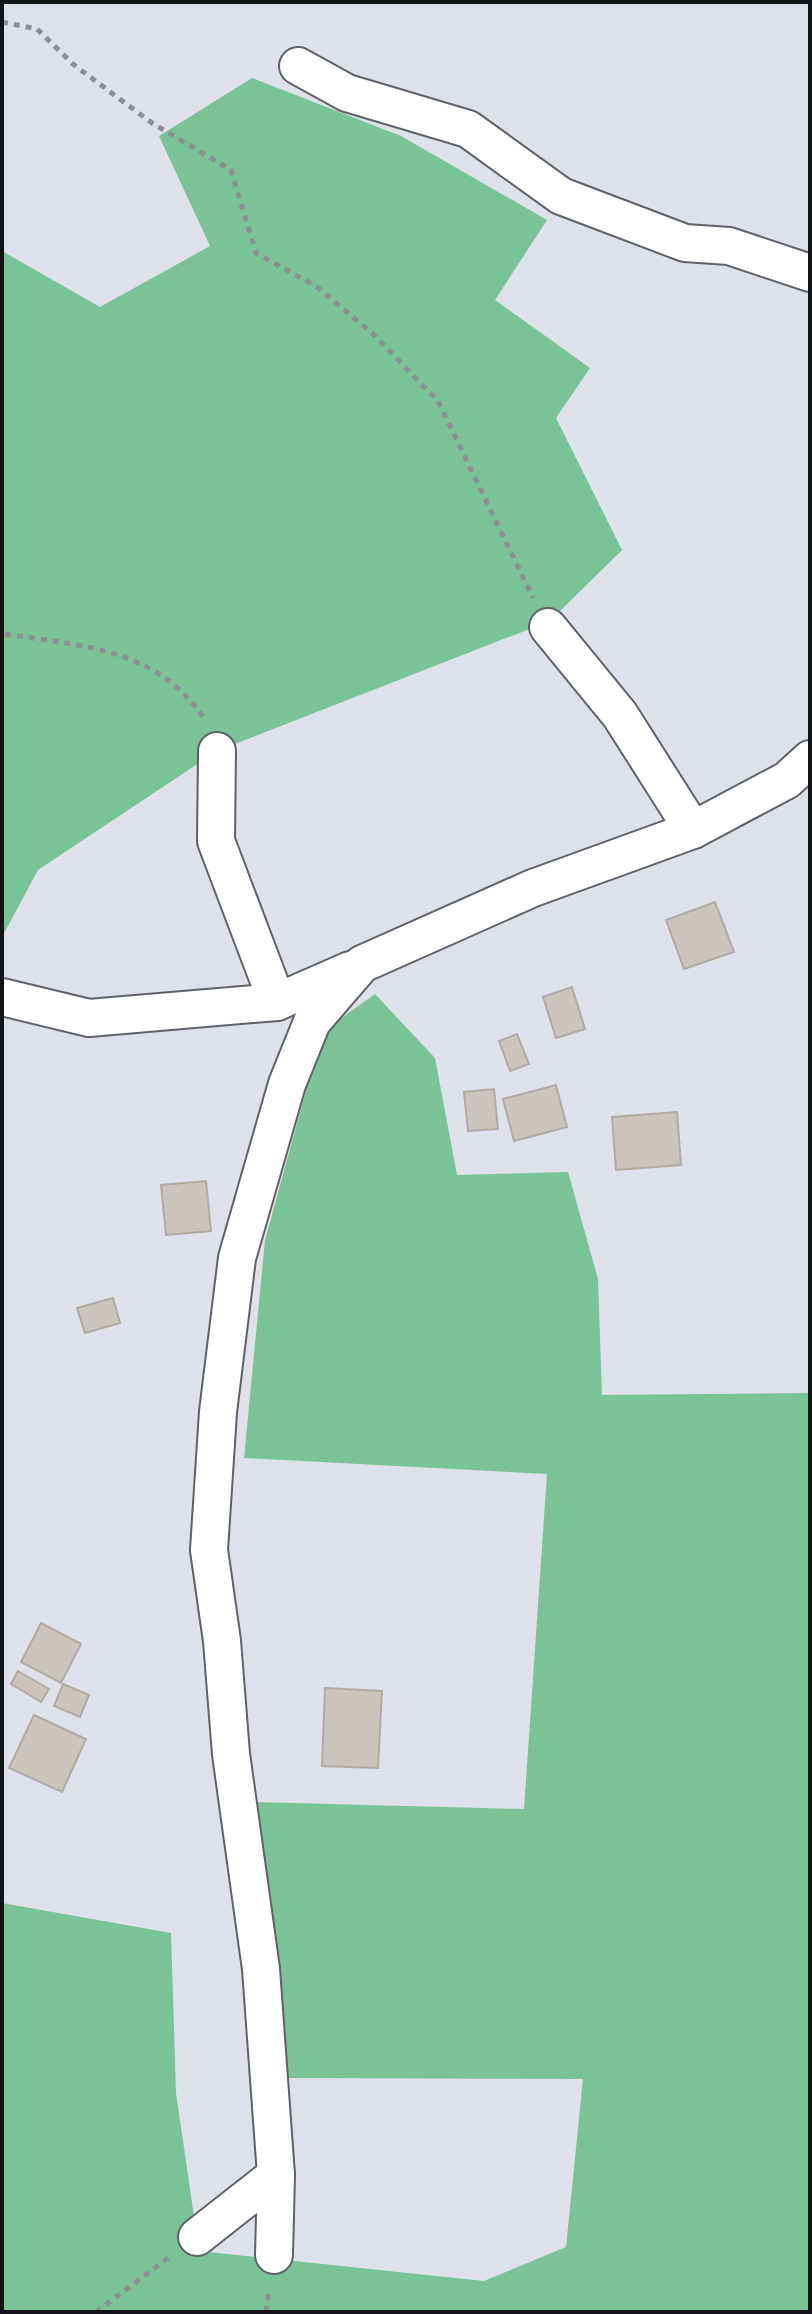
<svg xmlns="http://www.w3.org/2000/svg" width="812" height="2314" font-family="'PT Serif',serif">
	<rect width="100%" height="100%" fill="#dfe1ea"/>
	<g fill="#79c397">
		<polygon points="252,78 401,136 547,220 495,300 590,368 556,418 622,550 550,621 217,751 38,870 2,937 2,251 100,307 210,246 159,136"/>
		<polygon points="375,994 435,1058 457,1175 568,1172 598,1279 602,1395 810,1393 810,2312 2,2312 2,1903 171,1933 176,2093 199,2251 484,2281 566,2247 583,2079 286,2078 250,1802 524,1809 547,1474 244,1458 265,1240 322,1032"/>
	</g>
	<g fill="#cac4bc" stroke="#b1aaa3" stroke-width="2">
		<polygon points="715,902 734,952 684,969 666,920"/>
		<polygon points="572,987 585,1029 556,1038 543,997"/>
		<polygon points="517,1034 529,1064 510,1071 499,1041"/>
		<polygon points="556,1085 567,1127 514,1141 503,1099"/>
		<polygon points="494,1089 498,1129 468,1131 464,1092"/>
		<polygon points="677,1112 681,1165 616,1170 612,1117"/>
		<polygon points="206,1181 211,1231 166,1235 161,1185"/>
		<polygon points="113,1298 120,1323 85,1333 77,1308"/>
		<polygon points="41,1623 81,1644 61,1683 21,1662"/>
		<polygon points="18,1671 49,1689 41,1702 11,1684"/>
		<polygon points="63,1684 89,1695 80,1717 54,1706"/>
		<polygon points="325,1688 382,1691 378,1768 322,1766"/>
		<polygon points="34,1715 86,1739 62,1792 9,1768"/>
	</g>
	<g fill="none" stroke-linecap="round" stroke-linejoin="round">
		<defs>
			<g id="minor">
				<polyline points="298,66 347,93 468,129 561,196 685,243 729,246 810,273"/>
				<polyline points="548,627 620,715 693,830"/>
				<polyline points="217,751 216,841 277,1002"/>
				<polyline points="2,997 89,1018 277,1002 350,970"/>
				<polyline points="197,2237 276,2175"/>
				<polyline points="274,2255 276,2175 261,1969 231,1754 222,1641 209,1550 218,1412 237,1258 287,1084 312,1022 362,964 533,888 693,830 787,780 810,759"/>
			</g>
		</defs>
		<use href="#minor" stroke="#60626a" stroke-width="40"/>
		<g stroke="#8c8e94" stroke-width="5" stroke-dasharray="6 6" stroke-linecap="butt">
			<polyline points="2,22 37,29 74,65 152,123 231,170 256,253 317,287 373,334 438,401 533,598"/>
			<path d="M5,634c77,12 153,14 200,86"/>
			<polyline points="96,2312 172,2255"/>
			<polyline points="266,2312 269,2288"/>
		</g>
		<use href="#minor" stroke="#fff" stroke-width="36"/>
	</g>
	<rect width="812" height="2314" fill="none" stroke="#121316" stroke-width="8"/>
</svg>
